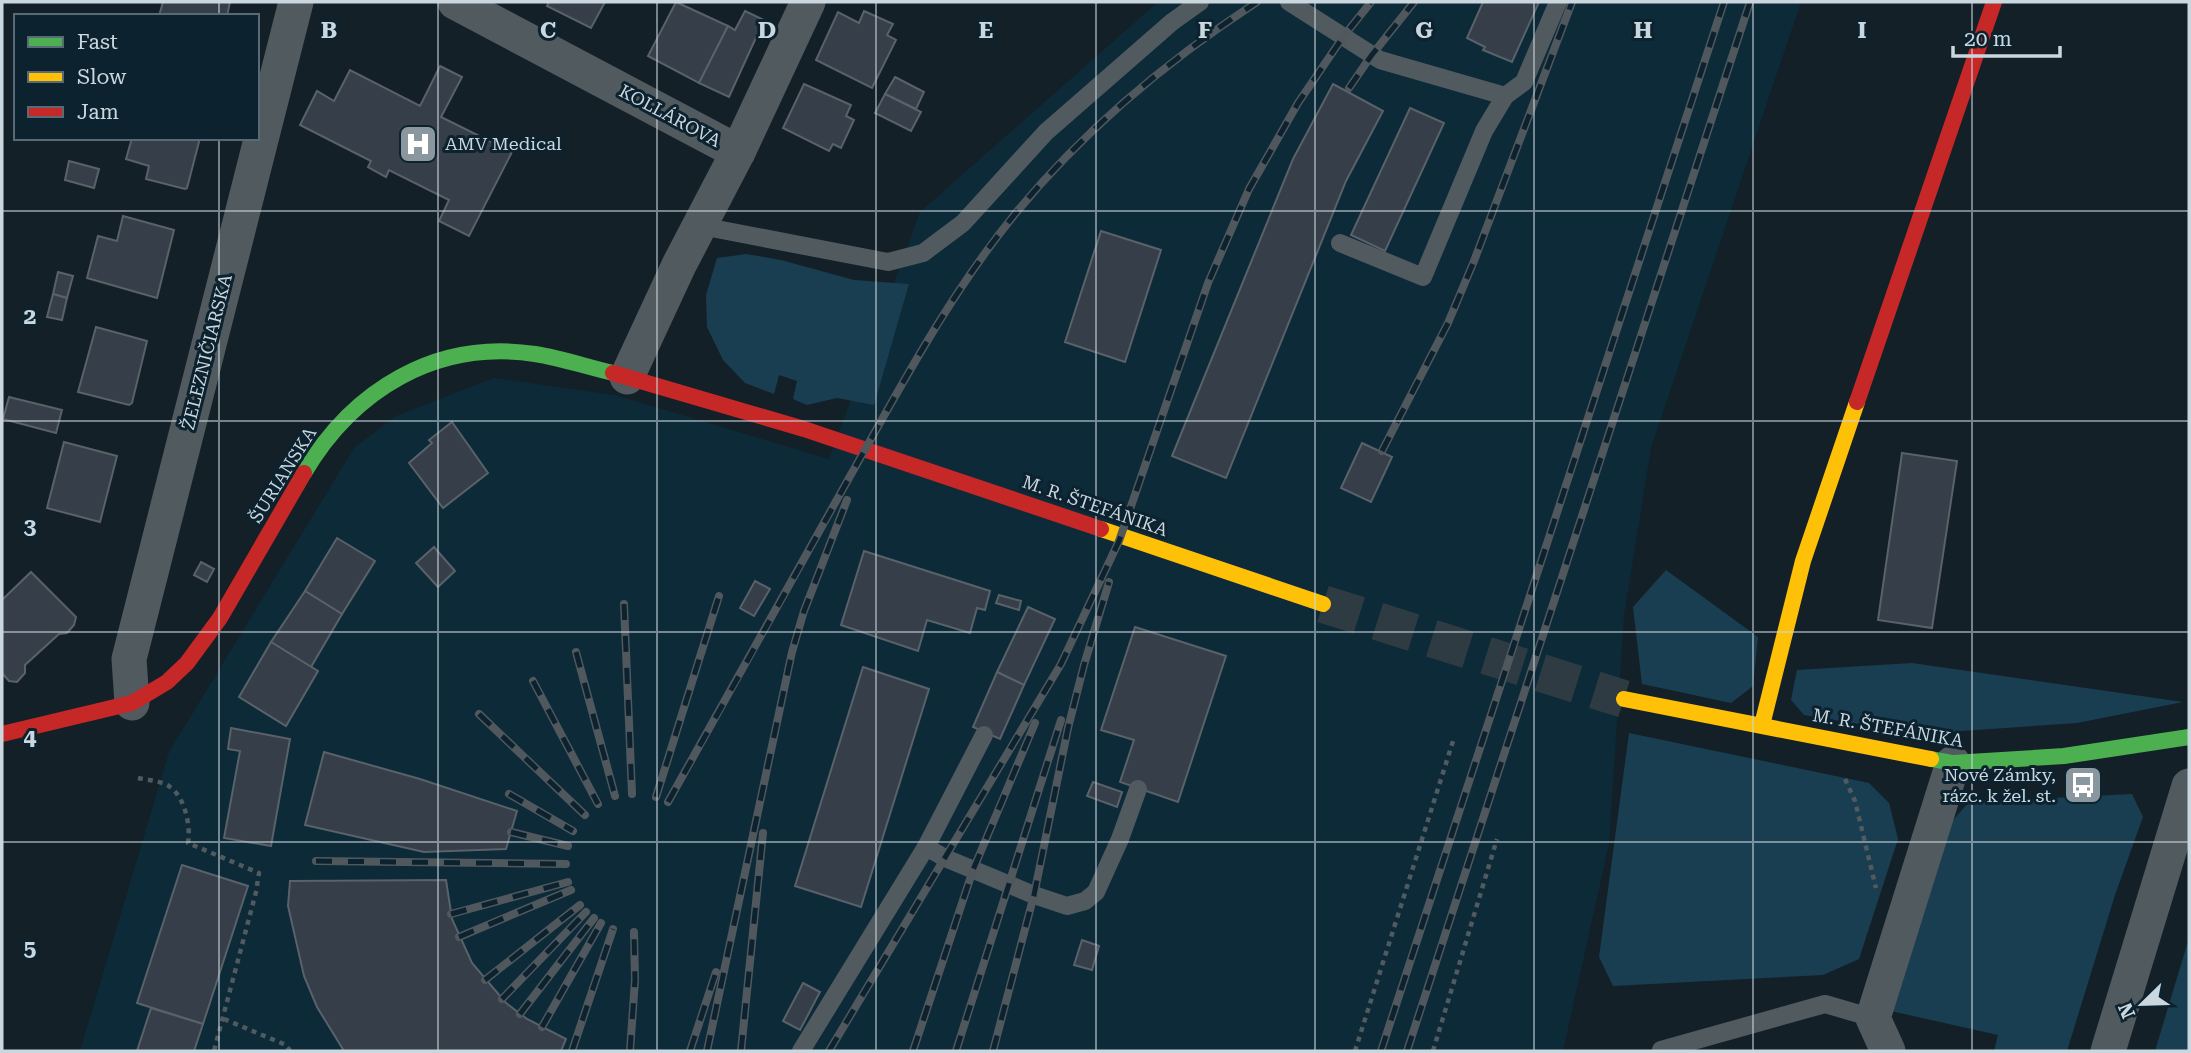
<svg xmlns="http://www.w3.org/2000/svg" width="2191" height="1053" font-family="'Roboto Serif',serif">
	<rect width="100%" height="100%" fill="#142027"/>
	<polygon fill="#0c2a38" points="1158,2 1801,2 1651,448 1624,616 1609,844 1563,1051 80,1051 169,752 354,448 396,416 494,378 615,395 829,459 920,212"/>
	<g fill="#193e51">
		<polygon points="746,254 781,260 854,280 909,284 874,405 837,398 807,405 793,399 797,381 779,375 774,394 745,383 723,360 707,327 706,295 717,258"/>
		<polygon points="1666,570 1758,637 1753,686 1731,703 1642,684 1633,607"/>
		<polygon points="1912,663 2183,702 2077,723 1918,734 1804,715 1791,700 1797,670"/>
		<polygon points="1629,733 1869,783 1889,803 1898,839 1859,959 1823,975 1613,986 1599,957"/>
		<polygon points="2132,794 2143,817 2115,895 2067,1051 1994,1051 1998,1035 1891,1011 1941,834 1969,802"/>
		<polygon points="2189,938 2189,1051 2155,1051"/>
	</g>
	<g fill="#353e49" stroke="#596169" stroke-width="2">
		<polygon points="163,2 230,2 227,16 159,16"/>
		<polygon points="549,2 605,2 591,28 547,6"/>
		<polygon points="676,2 728,26 699,83 648,56"/>
		<polygon points="1483,2 1539,2 1512,62 1483,50 1485,47 1467,38"/>
		<polygon points="745,11 764,20 729,97 699,83 728,26 735,30"/>
		<polygon points="864,11 893,24 887,35 896,40 872,88 816,60 838,12 859,23"/>
		<polygon points="440,66 462,77 441,117 512,152 469,236 439,221 449,200 389,170 386,177 368,167 371,161 300,125 317,91 334,101 350,70 420,106"/>
		<polygon points="895,77 924,92 916,109 885,94"/>
		<polygon points="804,84 851,105 846,116 854,120 841,148 833,144 829,151 783,128"/>
		<polygon points="1333,84 1383,111 1346,181 1226,478 1172,456 1293,159"/>
		<polygon points="885,94 921,112 911,131 875,113"/>
		<polygon points="1410,108 1444,123 1385,251 1351,235"/>
		<polygon points="132,138 200,138 187,188 185,189 146,179 149,166 126,159"/>
		<polygon points="69,161 99,169 94,188 65,180"/>
		<polygon points="123,216 174,230 157,298 87,278 98,236 117,241"/>
		<polygon points="1101,231 1161,250 1125,362 1065,342"/>
		<polygon points="58,272 73,276 67,298 53,294"/>
		<polygon points="53,294 67,298 62,320 47,317"/>
		<polygon points="96,327 147,341 132,403 129,405 78,392"/>
		<polygon points="9,397 62,410 56,433 3,419"/>
		<polygon points="452,422 488,473 443,508 409,463 432,443 429,440"/>
		<polygon points="64,442 117,456 100,522 47,508"/>
		<polygon points="1362,443 1392,457 1371,502 1341,488"/>
		<polygon points="1902,453 1957,461 1932,628 1878,620"/>
		<polygon points="337,538 375,561 342,614 305,591"/>
		<polygon points="434,547 455,571 438,587 416,563"/>
		<polygon points="864,551 990,591 985,610 977,608 970,633 927,620 918,651 841,625"/>
		<polygon points="201,562 214,569 207,582 194,575"/>
		<polygon points="31,572 76,617 74,625 67,633 59,634 25,665 25,673 17,682 9,681 2,673 2,600"/>
		<polygon points="755,581 770,589 754,616 740,608"/>
		<polygon points="305,591 342,614 311,667 271,642"/>
		<polygon points="999,595 1021,601 1019,610 996,603"/>
		<polygon points="1028,607 1055,619 1024,685 997,672"/>
		<polygon points="1135,627 1226,656 1178,802 1120,782 1134,740 1101,730"/>
		<polygon points="271,642 318,671 286,726 239,697"/>
		<polygon points="863,667 929,689 861,907 795,886"/>
		<polygon points="997,672 1024,685 1000,739 973,727"/>
		<polygon points="231,728 290,739 271,846 224,838 240,751 228,749"/>
		<polygon points="324,752 420,779 517,811 506,849 424,852 305,825"/>
		<polygon points="1093,782 1122,792 1117,807 1087,796"/>
		<polygon points="182,865 248,886 203,1024 137,1003"/>
		<polygon points="446,880 452,919 472,963 506,1003 527,1019 566,1039 561,1051 344,1051 317,1007 304,976 288,906 290,881"/>
		<polygon points="1082,940 1099,946 1092,970 1074,965"/>
		<polygon points="803,983 820,992 800,1030 783,1021"/>
		<polygon points="151,1008 203,1024 194,1051 137,1051"/>
	</g>
	<g fill="none" stroke-linecap="round" stroke-linejoin="round">
		<polyline stroke="#2f3b43" stroke-width="38" stroke-dasharray="38 19" stroke-linecap="butt" points="1323,604 1624,699"/>
		<g stroke="#515a5f" stroke-width="4.5" stroke-dasharray="5 5" stroke-linecap="butt">
			<path d="M138,778c10,2 25,3 32,9 15,10 21,40 18,56l71,30 -3,19 -42,159"/>
			<polyline points="1845,779 1855,801 1876,888"/>
			<polyline points="224,1019 286,1045 290,1051"/>
			<polyline points="1355,1051 1454,738"/>
			<polyline points="1433,1051 1497,839"/>
		</g>
		<g stroke="#515a5f" stroke-width="18">
			<polyline points="1289,2 1380,60 1505,96"/>
			<polyline points="701,226 888,262 923,253 963,223 1046,132 1172,22 1200,2"/>
			<polyline points="1340,243 1423,277 1484,131 1505,96 1524,82 1558,2"/>
			<polyline points="926,847 945,858 1034,895 1067,906 1085,901 1096,892 1120,839 1138,789"/>
			<polyline points="1661,1050 1825,1004 1873,1018"/>
			<polyline points="801,1051 926,847 984,735"/>
		</g>
		<g stroke="#515a5f" stroke-width="35">
			<polyline points="455,2 738,152 679,265 627,377"/>
			<polyline points="738,152 808,2"/>
			<polyline points="132,703 129,659 296,2"/>
			<polyline points="1888,1051 1873,1018 1953,763"/>
			<polyline points="2108,1051 2189,786"/>
		</g>
		<g stroke="#4caf50" stroke-width="16">
			<path d="M304,473c49,-83 132,-134 231,-119 26,4 52,13 78,19"/>
			<polyline points="1931,759 1953,763 2064,756 2189,737"/>
		</g>
		<g stroke="#ffc107" stroke-width="16">
			<polyline points="1101,529 1323,604"/>
			<polyline points="1624,699 1931,759"/>
			<polyline points="1762,725 1803,561 1857,402"/>
		</g>
		<g stroke="#c62828" stroke-width="16">
			<polyline points="613,373 804,429 1101,529"/>
			<polyline points="1857,402 1994,2"/>
			<polyline points="2,734 132,703 167,682 187,663 220,618 304,473"/>
		</g>
		<defs>
			<g id="rail">
				<polyline points="1349,88 1371,56 1414,2"/>
				<polyline points="1382,451 1448,323 1474,261 1572,2"/>
				<polyline points="624,604 632,794"/>
				<polyline points="576,652 615,796"/>
				<polyline points="533,681 598,804"/>
				<polyline points="479,714 585,815"/>
				<polyline points="509,794 573,831"/>
				<polyline points="656,797 719,596"/>
				<path d="M668,802c61,-108 121,-216 181,-324 51,-90 100,-183 166,-264 68,-83 152,-153 242,-212"/>
				<polyline points="511,832 568,846"/>
				<polyline points="316,861 566,864"/>
				<polyline points="451,914 568,882"/>
				<polyline points="459,937 571,890"/>
				<polyline points="485,980 580,905"/>
				<polyline points="502,999 586,912"/>
				<polyline points="520,1014 594,918"/>
				<polyline points="542,1027 601,923"/>
				<polyline points="572,1051 613,929"/>
				<polyline points="630,1051 635,980 634,932"/>
				<polyline points="690,1051 716,972"/>
				<polyline points="707,1051 792,652 804,611 847,500"/>
				<polyline points="741,1051 763,833"/>
				<polyline points="829,1051 1061,664 1119,541 1208,283 1249,189 1298,103 1343,37 1371,2"/>
				<polyline points="913,1051 973,870 1035,723"/>
				<polyline points="956,1051 1061,720"/>
				<polyline points="993,1051 1034,895 1068,728 1084,665 1109,582"/>
				<polyline points="1381,1051 1724,2"/>
				<polyline points="1407,1051 1750,2"/>
			</g>
		</defs>
		<use href="#rail" stroke="#50585e" stroke-width="8"/>
		<use href="#rail" stroke="#0c222f" stroke-width="5" stroke-dasharray="16" stroke-linecap="butt"/>
	</g>
	<path fill="none" stroke="#cad7df" stroke-width="2" stroke-opacity="0.55" d="M219,2v14M438,2v1049M657,2v1049M876,2v1049M1096,2v1049M1315,2v1049M1534,2v1049M1753,2v1049M1972,2v1049M219,138v913M2,211h2187M2,421h2187M2,632h2187M2,842h2187"/>
	<defs>
		<symbol id="hospital-square" viewBox="-11 -11 22 22"><rect x="-9" y="-9" width="18" height="18" rx="4" fill="#8a979f" stroke="#0c222f"/><path d="M-5-5h3v3.5h4V-5h3V5h-3V1.5h-4V5h-3Z" fill="#fff"/></symbol>
		<symbol id="bus-square" viewBox="-11 -11 22 22"><rect x="-9" y="-9" width="18" height="18" rx="4" fill="#8a979f" stroke="#0c222f"/><path d="M-5-6H5V4H4V6H2V4H-2V6H-4V4H-5ZM-3.5-4V0h7V-4ZM-3.5 1.2v1.5H-2V1.2ZM2 1.2v1.5H3.5V1.2Z" fill="#fff"/></symbol>
	</defs>
	<g fill-rule="evenodd">
		<use href="#hospital-square" x="396" y="122" width="44" height="44"/>
		<use href="#bus-square" x="2061" y="763" width="44" height="44"/>
	</g>
	<g text-anchor="middle" stroke-width="6" stroke-linejoin="round" paint-order="stroke">
		<g font-size="18" fill="#cad7df" stroke="#0c222f">
			<text transform="translate(670 116) rotate(28)" y="6">KOLLÁROVA</text>
			<text transform="translate(207 352) rotate(-76)" y="6">ŽELEZNIČIARSKA</text>
			<text transform="translate(283 475) rotate(-58)" y="6">ŠURIANSKA</text>
			<text transform="translate(1095 506) rotate(19)" y="6">M. R. ŠTEFÁNIKA</text>
			<text transform="translate(1888 728) rotate(10)" y="6">M. R. ŠTEFÁNIKA</text>
		</g>
		<g font-size="18" fill="#cad7df" stroke="#0c222f" text-anchor="start">
			<text x="445" y="150">AMV Medical</text>
			<text x="2056" y="781" text-anchor="end">Nové Zámky,<tspan x="2056" dy="21">rázc. k žel. st.</tspan></text>
		</g>
	</g>
	<g font-size="23" text-anchor="middle" font-weight="bold" fill="#cad7df" stroke="#0c222f" stroke-width="6" stroke-linejoin="round" paint-order="stroke">
		<text x="329" y="38">B</text>
		<text x="548" y="38">C</text>
		<text x="767" y="38">D</text>
		<text x="986" y="38">E</text>
		<text x="1205" y="38">F</text>
		<text x="1424" y="38">G</text>
		<text x="1643" y="38">H</text>
		<text x="1862" y="38">I</text>
		<text x="30" y="324">2</text>
		<text x="30" y="534">3</text>
		<text x="30" y="745">4</text>
		<text x="30" y="956">5</text>
	</g>
	<rect width="2191" height="1053" fill="none" stroke="#cad7df" stroke-width="7"/>
	<rect x="14" y="14" width="245" height="126" fill="#0c222f" stroke="#586a75" stroke-width="2"/>
	<rect x="28" y="37" width="35" height="10" fill="#4caf50" stroke="#586a75" stroke-width="2"/>
	<text x="77" y="49" font-size="21" fill="#cad7df">Fast</text>
	<rect x="28" y="72" width="35" height="10" fill="#ffc107" stroke="#586a75" stroke-width="2"/>
	<text x="77" y="84" font-size="21" fill="#cad7df">Slow</text>
	<rect x="28" y="107" width="35" height="10" fill="#c62828" stroke="#586a75" stroke-width="2"/>
	<text x="77" y="119" font-size="21" fill="#cad7df">Jam</text>
	<g transform="translate(2142 1004) rotate(247)" stroke="#0c222f" stroke-width="5" paint-order="stroke">
	<path d="M0-5L12 26L0 18L-12 26Z" fill="#cad7df"/>
	<text y="-10" font-size="19" font-weight="bold" text-anchor="middle" fill="#cad7df">N</text>
	</g>
	<path d="M1953 46v10h107v-10" fill="none" stroke="#cad7df" stroke-width="3.5"/>
	<text x="1964" y="46" font-size="21" fill="#cad7df" stroke="#0c222f" stroke-width="5" paint-order="stroke">20 m</text>
</svg>
